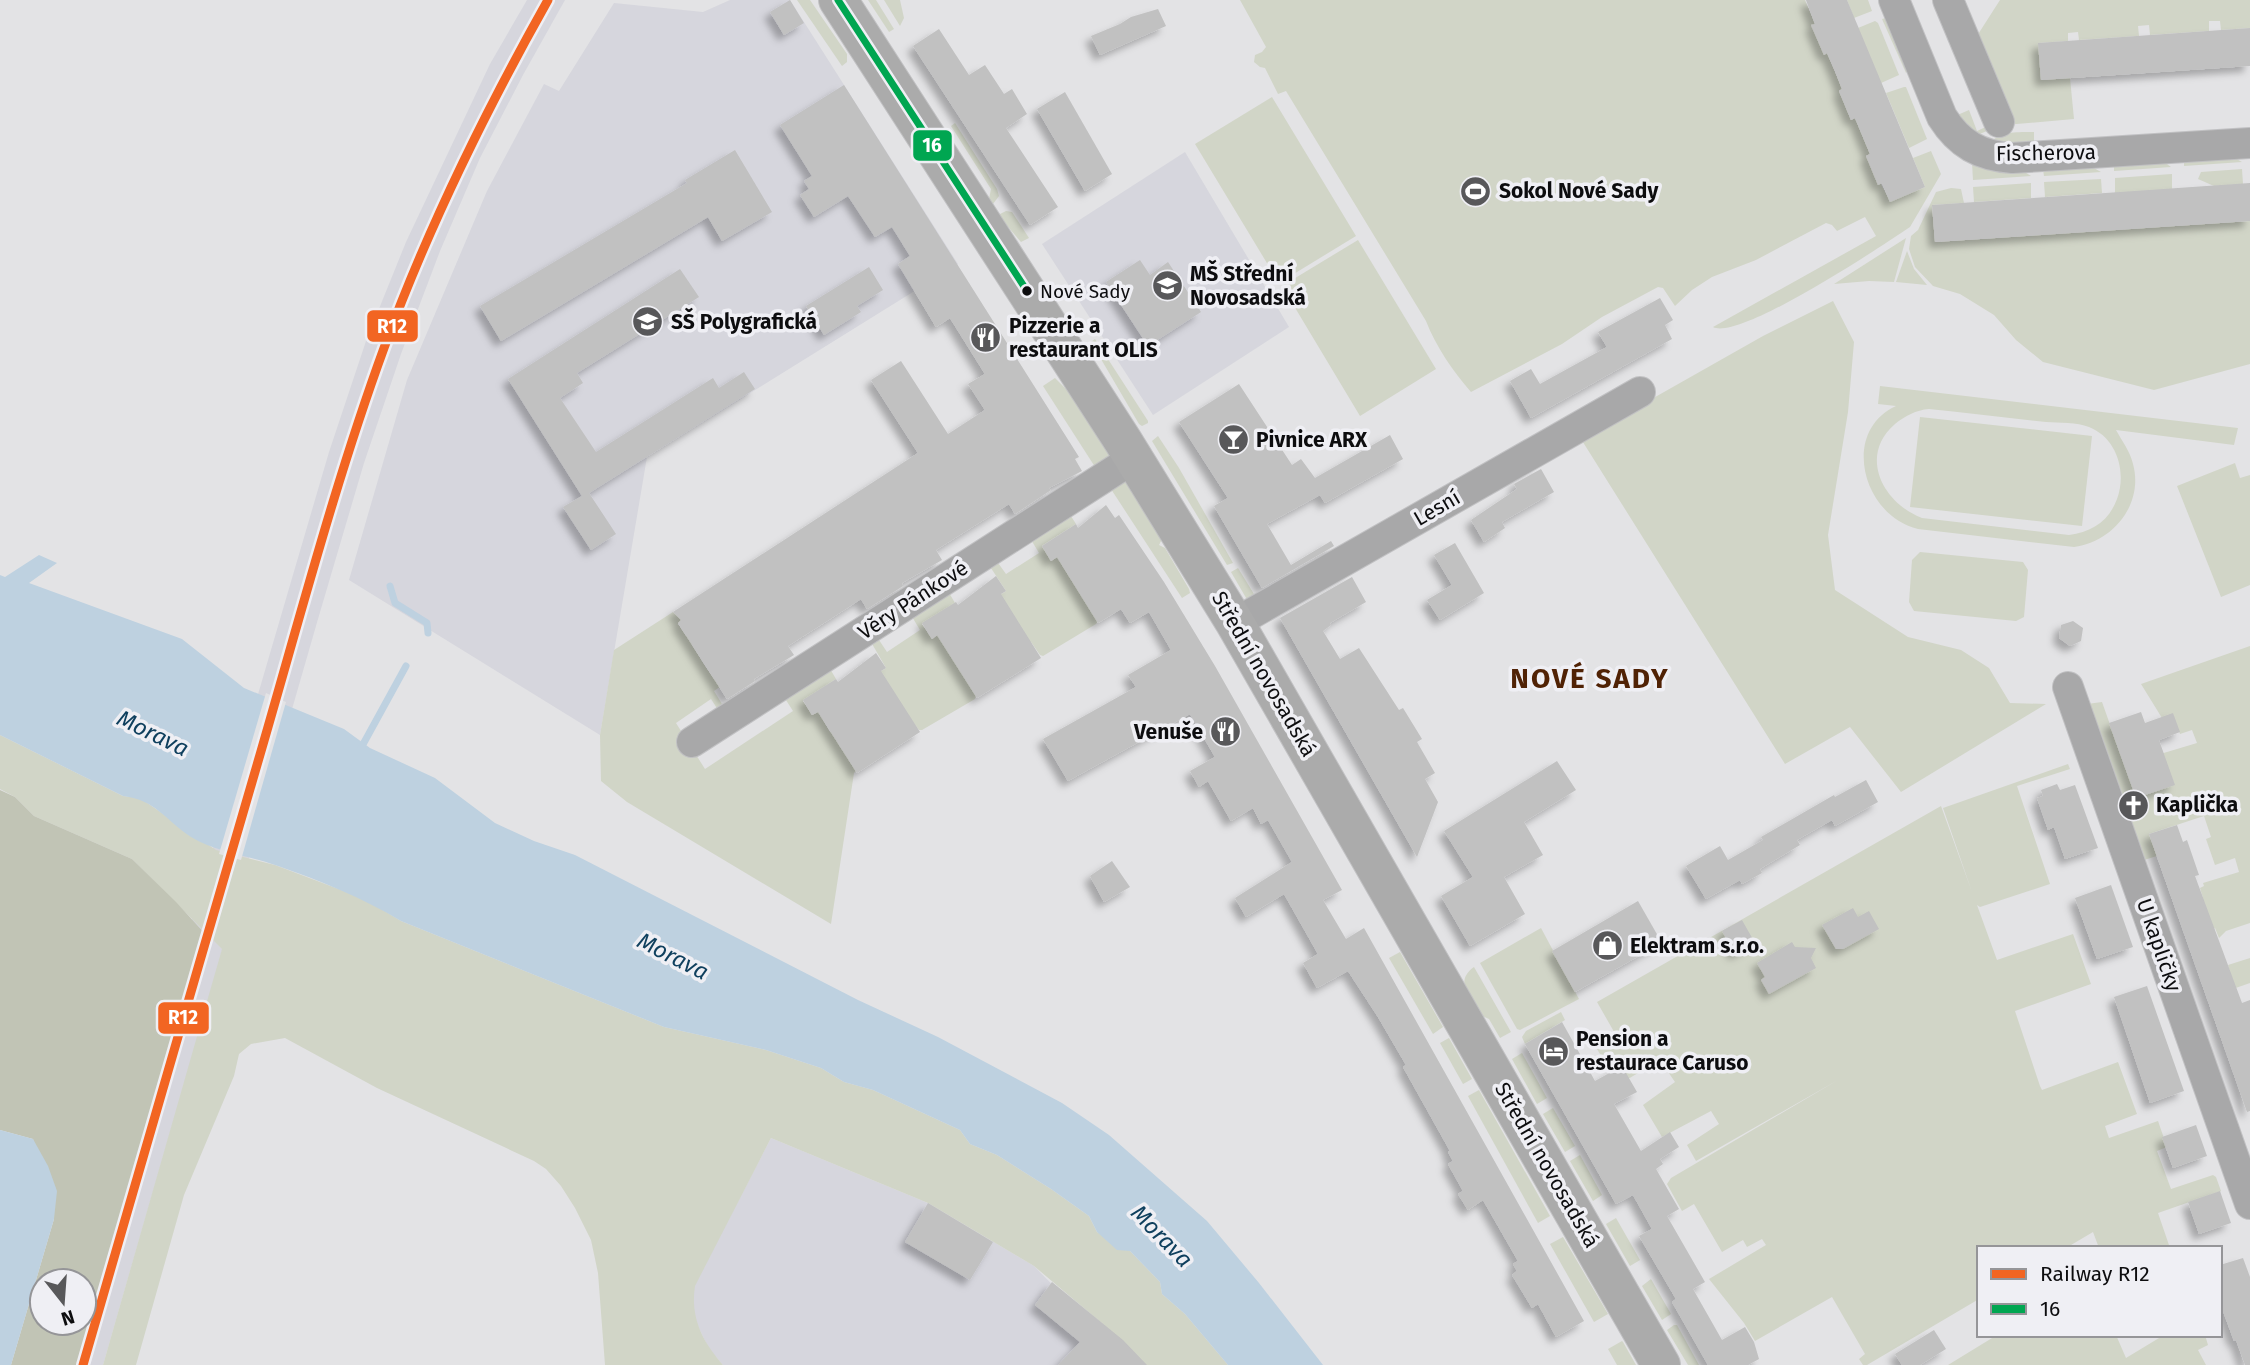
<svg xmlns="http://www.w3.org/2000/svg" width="2250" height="1365" font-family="'Fira Sans',sans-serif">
	<defs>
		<filter id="shadow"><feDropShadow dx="-6" dy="6" stdDeviation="3.5" flood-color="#0004"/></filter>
	</defs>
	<rect width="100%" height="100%" fill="#e3e3e5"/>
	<g fill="#d6d6dd">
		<polygon points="527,0 565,0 523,75 480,158 440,251 401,354 364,463 318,619 103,1365 64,1365 84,1323 176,974 329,452 366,341 406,242 490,64"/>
		<polygon points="730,0 790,0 958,264 647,457 600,735 349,580 407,380 487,191 544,84 559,91 614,3 703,12"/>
		<polygon points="1185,152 1289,327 1153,415 1042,244"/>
		<polygon points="771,1138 928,1203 1034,1266 1131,1365 723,1365 709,1349 697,1324 692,1306 694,1286"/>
	</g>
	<g fill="#d1d5c7" fill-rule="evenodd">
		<polygon points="797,0 810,0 847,54 847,62 842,66"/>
		<polygon points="868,0 876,0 894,29 889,32"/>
		<polygon points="884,0 900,0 904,18 900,26"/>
		<path d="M1240,0h565l10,24 -3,2 12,28 3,-1 15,36 -3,2 12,29 4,-2 15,36 -4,2 24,45 35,-14 -12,-29 18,-7 10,23 -31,53 -6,4c-27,18 -165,110 -191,96l163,-91 -11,-19 -28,14 -5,-6 -6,-2 -70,37 -44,17 -20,13 -17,16 -12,-18 -5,-1 -56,30 -40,27 -91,48c-18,-21 -35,-45 -45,-71l-140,-230 -8,3 -13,-26 -5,-1 -6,-5 1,-7 7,-3 4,-5z"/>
		<polygon points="1847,0 1868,0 1872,11 1854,18"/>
		<polygon points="2000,0 2250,0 2250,28 2221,30 2220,21 2209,21 2209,31 2150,35 2149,25 2138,26 2139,36 2079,40 2078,32 2068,33 2068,41 2039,43 2041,80 2070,78 2074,119 2005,125 1975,39"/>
		<polygon points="1886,18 1908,70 1906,73 1882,19"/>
		<polygon points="1875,21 1878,23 1899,75 1881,83 1858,28"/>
		<polygon points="1904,87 1906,87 1927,139 1909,148 1886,93"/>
		<polygon points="1272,97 1356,236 1279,283 1195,144"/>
		<polygon points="1969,110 1977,131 1990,125 1992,129 1977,135 1955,116"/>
		<polygon points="955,123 997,189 999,196 993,204 989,199 991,189 951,126"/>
		<path d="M2034,132v14l-45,-2c10,-13 29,-12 45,-12z"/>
		<polygon points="2233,157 2242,162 2184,166 2184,160"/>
		<polygon points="2164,162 2171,167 2114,171 2114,165"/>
		<polygon points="1972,163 2023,171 2031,176 1973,180"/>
		<polygon points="2092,167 2101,172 2044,176 2043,170"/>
		<polygon points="2242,169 2243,184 2214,186 2198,179 2201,172"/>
		<polygon points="2172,174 2172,189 2115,193 2115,178"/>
		<polygon points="2101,179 2102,193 2045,197 2044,182"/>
		<polygon points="2031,183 2031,198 1974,202 1973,187"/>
		<polygon points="1951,188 1961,189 1964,203 1932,205 1935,242 2250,221 2250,364 2154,390 2043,362 2016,340 1994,315 1960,294 1933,286 1915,267 1909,249 1911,236 1918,230 1936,192"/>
		<polygon points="1006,211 1012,212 1029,238 1021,242 998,215"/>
		<polygon points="1906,238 1894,282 1869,281 1834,284"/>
		<polygon points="1358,240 1436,369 1360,416 1282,286"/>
		<polygon points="1907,251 1914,269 1927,285 1896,282"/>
		<polygon points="1833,301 1854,342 1848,412 1828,535 1835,590 1908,637 1961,650 1989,668 2010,703 2046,704 1901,792 1850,727 1785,764 1581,439 1763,336"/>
		<polygon points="1095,339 1148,421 1148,423 1142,426 1139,424 1091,342"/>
		<polygon points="1055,378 1082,405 1113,455 1097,470 1043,386"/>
		<path d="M1880,386l358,42 -4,17 -118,-15c6,11 14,21 17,34 11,40 -20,78 -59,83l-156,-18c-55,-13 -78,-97 -22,-123l-18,-2zM1929,409c39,4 78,9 117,13 13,1 31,0 43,5 28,11 38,45 28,72 -8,22 -25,33 -48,36l-147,-17c-39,-15 -64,-62 -27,-94 10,-8 21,-14 34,-15z"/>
		<polygon points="1920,417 2092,436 2082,526 1910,507"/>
		<polygon points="1158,436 1179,468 1233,563 1227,565 1152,441"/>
		<polygon points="2235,463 2240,478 2250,475 2250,585 2221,597 2177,486"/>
		<polygon points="1125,478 1162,539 1159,545 1165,548 1189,589 1190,593 1182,598 1109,486"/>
		<polygon points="1069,513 1076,524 1042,546 1051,561 1062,554 1062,565 1098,621 1096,624 1043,656 1040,655 1031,642 1026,645 995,598 1006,591 989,565 996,560 1006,574 1039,553 1030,538"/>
		<polygon points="1920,552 2023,562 2028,570 2024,617 2016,621 1914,611 1909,602 1912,560"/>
		<polygon points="1238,568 1257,599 1249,603 1231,572"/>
		<polygon points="948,591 955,603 922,624 932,639 942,632 976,696 975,699 922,730 919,730 876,674 886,668 871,642 877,637 887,652 920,630 911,615"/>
		<path d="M673,612l10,8 -8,6 3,-2 8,12 6,-3v12l13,21 9,13 10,5 -10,7 8,13 23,-14 4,6 -29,17 -9,-14 -35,24 29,46 88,-58 -9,-14 45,-30 7,12 -33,22 9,14 11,-6v11l7,12 6,-3c0,14 4,21 17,28l-4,3 7,11 -2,2 -23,151 -204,-122 -26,-21 -1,-46 14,-85z"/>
		<polygon points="2250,646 2250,923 2226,931 2219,938 2215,928 2186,938 2203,898 2200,888 2204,886 2203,883 2239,872 2235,858 2215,865 2206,839 2211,837 2204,816 2149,834 2157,856 2144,860 2087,704 2102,702 2129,778 2157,755 2197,743 2192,730 2180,734 2173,715 2162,718 2141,684"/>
		<path d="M0,735l123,61 17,2 76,52 59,15 90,34 36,22 263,106 102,23 55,18 23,14 29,8 87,40 10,14 27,11 54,34 38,27 8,16 33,19 30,31 2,12 23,20 43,51h-84l-40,-40 -70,-59 -106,-63 -157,-65 -76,148c-5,32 8,56 28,79h-118l-7,-92 -7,-33 -16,-32 -14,-22 -15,-17 -12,-8 -157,-73 -92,-50 -34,6 -12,10 -5,22 -50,119 -48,170h-33l119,-416 -90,-90 -98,-43 -19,-19 -15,-8z"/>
		<polygon points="2068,764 2070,769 2017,786 2050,884 1980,907 1977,905 1997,960 2073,934 2091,984 2015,1011 2040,1086 2042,1090 2118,1062 2137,1114 2105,1126 2109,1138 2158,1121 2167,1147 2157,1151 2171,1189 2213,1175 2216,1177 2221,1191 2158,1213 2170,1248 2099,1248 2093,1232 2066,1248 1979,1248 1979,1299 1867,1365 1863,1365 1859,1359 1865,1354 1832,1297 1755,1341 1744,1323 1709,1279 1766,1245 1762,1239 1747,1247 1743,1240 1722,1252 1694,1204 1682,1211 1667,1184 1671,1178 1838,1080 1696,1161 1687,1145 1719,1124 1711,1111 1662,1137 1643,1105 1675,1082 1660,1060 1628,1079 1615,1071 1609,1062 1606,1064 1597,1049 1617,1037 1597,1002 1941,806 1972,892 1943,808"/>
		<polygon points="1541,928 1579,999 1520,1030 1517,1029 1480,963"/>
		<polygon points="1400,952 1443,1027 1433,1034 1389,958"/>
		<polygon points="2250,958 2250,983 2207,998 2230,972 2228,965"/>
		<path d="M1474,967l37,65 -11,6 -11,-19 -11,-5c-8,-17 -24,-33 -4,-47z"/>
		<polygon points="1561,1012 1565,1020 1525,1044 1522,1037 1526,1031"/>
		<polygon points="1449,1038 1472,1079 1463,1084 1440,1043"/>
		<polygon points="1522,1053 1547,1098 1537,1104 1512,1059"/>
		<polygon points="1479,1090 1550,1216 1538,1223 1469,1098 1468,1096"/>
		<polygon points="1553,1108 1575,1146 1565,1152 1543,1114"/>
		<polygon points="1580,1155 1602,1195 1593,1201 1570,1161"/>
		<polygon points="1616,1218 1640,1260 1630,1266 1606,1224"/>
		<polygon points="1563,1237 1608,1314 1594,1322 1550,1244"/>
		<polygon points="1651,1279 1671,1314 1662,1320 1642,1286"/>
		<polygon points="1674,1325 1677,1325 1699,1365 1688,1365 1667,1330"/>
		<polygon points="1997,1335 2116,1335 2126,1358 2164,1335 2205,1335 2208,1345 2198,1350 2206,1365 1948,1365"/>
		<polygon points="1622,1341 1623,1342 1636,1365 1617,1365 1608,1349"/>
	</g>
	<path fill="#c1c4b5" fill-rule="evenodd" d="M0,790l15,7 19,19 98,43 44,43 31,34 -123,429h-73l43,-146 -21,-80 -33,-9zM42,1281h42v42h-42z"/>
	<g fill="#bed1e0">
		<path d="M39,555l18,8 -28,20 153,56 62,49 100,41 26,19 65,30 60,45 39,18 41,14 283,145 80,37 124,66 47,32 98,86 52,62 64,82h-95l-43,-51 -23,-20 -2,-12 -30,-31 -13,-1 -20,-18 -8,-16 -38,-27 -54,-34 -27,-11 -10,-14 -87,-40 -29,-8 -23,-14 -55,-18 -102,-23 -263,-106c-40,-24 -80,-40 -123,-55 -30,-11 -60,-13 -87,-29 -26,-17 -35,-37 -68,-41l-123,-61v-160l5,2z"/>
		<polygon points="0,1130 33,1139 48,1166 57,1191 54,1219 11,1365 0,1365"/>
	</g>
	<polygon fill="#e3e3e5" points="266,693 286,702 241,860 219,854"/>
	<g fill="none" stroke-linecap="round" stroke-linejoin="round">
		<g stroke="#bed1e0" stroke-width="7">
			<polyline points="390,586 395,603 427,623 428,633"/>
			<polyline points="361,748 406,666"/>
		</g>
	</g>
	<g fill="#c1c1c1" filter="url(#shadow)">
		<polygon points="790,0 804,23 784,35 770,12"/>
		<polygon points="1806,0 1847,0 1925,187 1890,202 1882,183 1878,185 1866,156 1870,154 1855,118 1851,120 1839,91 1842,89 1835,71 1827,53 1824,55 1811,25 1815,24"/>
		<polygon points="1158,9 1166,26 1100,55 1091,36 1120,24 1131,17"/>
		<polygon points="2250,28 2250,66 2041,80 2038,43"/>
		<polygon points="939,29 969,75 985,65 1004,94 1012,89 1027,114 1006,128 1058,207 1030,225 913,46"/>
		<polygon points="844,85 1079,457 1075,459 1082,471 1049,488 1051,490 1015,514 1009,504 936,550 942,560 902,583 903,586 867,609 861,599 835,616 788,646 794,655 754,679 755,681 727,699 678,623 681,620 673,612 918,453 871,380 901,361 948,434 985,410 968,384 985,374 950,318 936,327 898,264 910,256 892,227 875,237 848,196 814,217 800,195 809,189 804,181 812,176 780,125"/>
		<polygon points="1065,92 1112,174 1085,191 1037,109"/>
		<polygon points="735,150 772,212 722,241 708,217 501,341 480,306 687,183 685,180"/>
		<polygon points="2250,183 2250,221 1935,242 1932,205"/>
		<polygon points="1140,260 1150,275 1168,262 1201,312 1148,346 1106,282"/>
		<polygon points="869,267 883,290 857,306 861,312 824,335 806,306"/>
		<polygon points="680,269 699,297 577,373 583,383 560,398 596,452 713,378 719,388 744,372 755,389 589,493 616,534 591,550 563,507 582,496 508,379"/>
		<polygon points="1660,298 1673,320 1665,325 1672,339 1531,418 1510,381 1531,369 1540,384 1607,347 1598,332"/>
		<polygon points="1239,384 1292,465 1301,459 1315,478 1390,435 1403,459 1325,503 1320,495 1267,524 1291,565 1331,541 1334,546 1262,588 1214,506 1228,498 1179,422"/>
		<polygon points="1541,469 1554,492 1502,522 1505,528 1484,542 1471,520 1517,489 1514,484"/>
		<polygon points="1106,505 1115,518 1119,515 1164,582 1215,666 1342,890 1323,900 1346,939 1364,928 1584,1321 1556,1337 1538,1304 1532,1308 1512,1275 1517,1271 1513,1264 1518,1261 1483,1200 1468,1210 1458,1194 1463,1191 1448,1164 1453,1161 1448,1152 1450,1151 1403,1067 1406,1065 1378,1017 1348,971 1317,988 1303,963 1318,954 1284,894 1246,917 1235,898 1292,862 1268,820 1261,824 1253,808 1231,821 1208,781 1199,787 1190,771 1215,757 1190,714 1068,781 1043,739 1136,687 1128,675 1171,650 1149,612 1130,623 1121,609 1098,623 1057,557 1051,561 1042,546 1076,524 1078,528"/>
		<polygon points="1455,543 1484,593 1440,620 1427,600 1452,585 1434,555"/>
		<polygon points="996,576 1006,591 1001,594 1041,658 977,698 937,635 932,639 922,623 956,602 958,605"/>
		<polygon points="1352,577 1366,602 1330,623 1331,625 1323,631 1340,659 1359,648 1399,710 1403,708 1422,739 1417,742 1435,773 1425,779 1438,802 1417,857 1280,618"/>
		<polygon points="2073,621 2083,628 2081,641 2070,646 2059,638 2061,625"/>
		<polygon points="876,653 886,668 881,671 920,732 857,773 818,712 812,715 803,700 836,679 838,682"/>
		<polygon points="2141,712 2145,723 2173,713 2180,732 2159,740 2175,785 2136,798 2109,723"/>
		<polygon points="1557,761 1576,790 1524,822 1543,855 1504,877 1525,914 1470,946 1441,896 1473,877 1444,831"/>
		<polygon points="1866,780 1878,802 1835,826 1832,820 1797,840 1800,845 1760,869 1762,873 1742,884 1740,880 1706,899 1686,866 1720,846 1728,860 1763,840 1761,837 1834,795 1835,797"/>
		<polygon points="2057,784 2060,790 2075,785 2098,848 2065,859 2054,827 2048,830 2037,798 2043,796 2041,790"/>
		<polygon points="2177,825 2183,842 2187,840 2199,875 2195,876 2242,1003 2250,1000 2250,1111 2247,1112 2149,834"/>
		<polygon points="1112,861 1130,887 1104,902 1090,876"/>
		<polygon points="2111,885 2133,947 2097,959 2075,898"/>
		<polygon points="1638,901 1662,943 1575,992 1552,951"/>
		<polygon points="1853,908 1858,917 1869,911 1879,929 1843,949 1836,949 1822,925"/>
		<polygon points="1742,920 1755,943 1735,954 1722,931"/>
		<polygon points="1792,942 1795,947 1816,948 1811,958 1816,968 1769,994 1761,980 1765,977 1757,963"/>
		<polygon points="2147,986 2184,1091 2150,1103 2114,997"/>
		<polygon points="1562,1022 1595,1081 1622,1066 1637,1092 1614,1104 1641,1151 1670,1132 1679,1147 1660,1159 1663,1164 1656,1169 1679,1209 1667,1216 1705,1282 1693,1289 1722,1340 1745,1327 1754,1342 1759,1359 1748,1365 1708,1365 1672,1302 1676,1299 1639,1236 1652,1229 1633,1195 1616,1204 1525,1044"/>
		<polygon points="2196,1125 2207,1156 2173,1168 2162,1137"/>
		<polygon points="2220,1191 2231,1223 2199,1234 2188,1202"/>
		<polygon points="928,1203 993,1242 970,1280 905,1242"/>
		<polygon points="2243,1258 2250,1277 2250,1365 2245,1365 2236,1340 2234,1341 2220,1303 2220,1265"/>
		<polygon points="1052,1282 1123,1340 1147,1365 1058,1365 1080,1342 1035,1305"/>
		<polygon points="1934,1330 1946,1349 1920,1365 1902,1365 1895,1354"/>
	</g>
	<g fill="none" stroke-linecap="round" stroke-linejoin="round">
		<defs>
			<g id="minor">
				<path d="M1894,0l48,117c17,27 38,39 70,41l238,-15"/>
				<polyline points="1948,0 1999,122"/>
				<polyline points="1235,623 1640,392"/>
				<polyline points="2068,687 2250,1204"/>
				<polyline points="692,742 1134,458"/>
			</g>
			<polyline id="major" points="838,0 1123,441 1235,623 1661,1365"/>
		</defs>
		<use href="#minor" stroke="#c1c1c3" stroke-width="32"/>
		<use href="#major" stroke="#c1c1c3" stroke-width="40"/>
		<use href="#minor" stroke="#a8a8a9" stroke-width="30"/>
		<use href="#major" stroke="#ababab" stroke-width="38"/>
		<defs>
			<polyline id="bus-1" points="838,0 1027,291"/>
		</defs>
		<use href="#bus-1" stroke="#efeff4" stroke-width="12"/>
		<use href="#bus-1" stroke="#00a651" stroke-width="7"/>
		<defs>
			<path id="rail-1" d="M83,1365c57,-200 116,-400 174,-600 41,-140 77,-280 127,-417 44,-121 101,-236 164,-348"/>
		</defs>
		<use href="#rail-1" stroke="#efeff4" stroke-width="14"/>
		<use href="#rail-1" stroke="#f26522" stroke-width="9"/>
	</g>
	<defs>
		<symbol id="stadium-disc" viewBox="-11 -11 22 22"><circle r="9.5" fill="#58585a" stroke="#efeff4"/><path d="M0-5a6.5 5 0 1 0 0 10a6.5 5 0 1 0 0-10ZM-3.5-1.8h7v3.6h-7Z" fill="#fff"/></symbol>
		<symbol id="school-disc" viewBox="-11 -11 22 22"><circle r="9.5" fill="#58585a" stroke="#efeff4"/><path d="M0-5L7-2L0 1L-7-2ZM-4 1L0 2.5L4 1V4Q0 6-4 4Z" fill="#fff"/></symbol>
		<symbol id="restaurant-disc" viewBox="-11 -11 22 22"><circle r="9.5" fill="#58585a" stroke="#efeff4"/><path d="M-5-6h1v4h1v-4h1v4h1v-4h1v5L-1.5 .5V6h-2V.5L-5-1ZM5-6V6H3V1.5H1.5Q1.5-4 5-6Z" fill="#fff"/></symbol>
		<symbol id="bar-disc" viewBox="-11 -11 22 22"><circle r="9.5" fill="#58585a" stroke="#efeff4"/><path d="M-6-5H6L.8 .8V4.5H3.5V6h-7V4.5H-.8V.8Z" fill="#fff"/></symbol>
		<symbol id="church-disc" viewBox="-11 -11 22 22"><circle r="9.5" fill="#58585a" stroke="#efeff4"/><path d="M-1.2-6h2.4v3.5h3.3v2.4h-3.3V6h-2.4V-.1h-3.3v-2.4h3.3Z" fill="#fff"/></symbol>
		<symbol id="shop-disc" viewBox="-11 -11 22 22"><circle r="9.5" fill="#58585a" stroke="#efeff4"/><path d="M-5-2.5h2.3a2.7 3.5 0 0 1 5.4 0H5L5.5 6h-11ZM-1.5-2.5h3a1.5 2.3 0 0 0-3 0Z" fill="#fff"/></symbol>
		<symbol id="hotel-disc" viewBox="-11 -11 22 22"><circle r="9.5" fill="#58585a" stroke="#efeff4"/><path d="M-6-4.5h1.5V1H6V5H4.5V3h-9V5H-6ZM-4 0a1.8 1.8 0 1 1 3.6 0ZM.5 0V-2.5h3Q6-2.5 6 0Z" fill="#fff"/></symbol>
	</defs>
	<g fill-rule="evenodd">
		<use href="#stadium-disc" x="1458" y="174" width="35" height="35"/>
		<use href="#school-disc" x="1150" y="268" width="35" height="35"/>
		<use href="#school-disc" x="630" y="304" width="35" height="35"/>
		<use href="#restaurant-disc" x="968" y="320" width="35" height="35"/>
		<use href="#bar-disc" x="1216" y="422" width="35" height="35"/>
		<use href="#restaurant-disc" x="1208" y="714" width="35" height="35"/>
		<use href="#church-disc" x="2116" y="788" width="35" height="35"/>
		<use href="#shop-disc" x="1590" y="928" width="35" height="35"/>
		<use href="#hotel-disc" x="1536" y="1034" width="35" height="35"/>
	</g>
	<circle fill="#0d0d0f" stroke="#efeff4" stroke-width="2.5" cx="1027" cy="291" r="6"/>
	<g text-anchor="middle" stroke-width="7" stroke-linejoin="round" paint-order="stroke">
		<g font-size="19" fill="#0d0d0f" stroke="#efeff4" text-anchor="start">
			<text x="1040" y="298">Nové Sady</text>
		</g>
		<g font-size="21" fill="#0d0d0f" stroke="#efeff4">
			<text transform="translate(2046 153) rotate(-1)" y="7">Fischerova</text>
			<text transform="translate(1437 508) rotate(-30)" y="7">Lesní</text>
			<text transform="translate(913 600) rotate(-33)" y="7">Věry Pánkové</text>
			<text transform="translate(1264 674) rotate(60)" y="7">Střední novosadská</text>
			<text transform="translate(2159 945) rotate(71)" y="7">U kapličky</text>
			<text transform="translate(1547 1165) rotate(60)" y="7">Střední novosadská</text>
		</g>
		<g font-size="21" font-weight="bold" fill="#0d0d0f" stroke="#efeff4" text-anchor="start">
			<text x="1499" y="198">Sokol Nové Sady</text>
			<text x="1190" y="281">MŠ Střední<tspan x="1190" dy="24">Novosadská</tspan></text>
			<text x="671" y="329">SŠ Polygrafická</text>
			<text x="1009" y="333">Pizzerie a<tspan x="1009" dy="24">restaurant OLIS</tspan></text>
			<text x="1256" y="447">Pivnice ARX</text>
			<text x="1203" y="739" text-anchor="end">Venuše</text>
			<text x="2156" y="812">Kaplička</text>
			<text x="1630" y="953">Elektram s.r.o.</text>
			<text x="1576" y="1046">Pension a<tspan x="1576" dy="24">restaurace Caruso</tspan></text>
		</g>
		<g font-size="23" font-style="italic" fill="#10405e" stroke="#efeff4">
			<text transform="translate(153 733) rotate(26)" y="8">Morava</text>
			<text transform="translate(673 956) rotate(27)" y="8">Morava</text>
			<text transform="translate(1162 1236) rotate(46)" y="8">Morava</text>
		</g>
		<g font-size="28" font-weight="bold" letter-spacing="2" fill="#502205" stroke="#efeff4">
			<text x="1590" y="688">NOVÉ SADY</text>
		</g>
	</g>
	<g stroke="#efeff4" stroke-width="2.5">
		<rect x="912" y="129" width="41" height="33" rx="7" fill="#00a651"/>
		<rect x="366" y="309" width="53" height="34" rx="7" fill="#f26522"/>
		<rect x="157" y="1001" width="53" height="34" rx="7" fill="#f26522"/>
	</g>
	<g font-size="19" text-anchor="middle" font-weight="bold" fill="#fff">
		<text x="932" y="152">16</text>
		<text x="392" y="333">R12</text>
		<text x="183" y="1024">R12</text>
	</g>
	<rect x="1977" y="1246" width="245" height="91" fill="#efeff4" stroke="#959598" stroke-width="2"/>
	<rect x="1991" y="1269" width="35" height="10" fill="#f26522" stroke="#959598" stroke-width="2"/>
	<text x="2040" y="1281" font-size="21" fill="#0d0d0f">Railway R12</text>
	<rect x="1991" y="1304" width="35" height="10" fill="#00a651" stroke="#959598" stroke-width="2"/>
	<text x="2040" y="1316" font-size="21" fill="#0d0d0f">16</text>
	<g transform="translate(63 1302) rotate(163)"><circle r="33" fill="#efeff4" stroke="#959598" stroke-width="2"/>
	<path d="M0-5L12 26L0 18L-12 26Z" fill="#58585a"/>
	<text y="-10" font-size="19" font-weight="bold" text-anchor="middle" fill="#0d0d0f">N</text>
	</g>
</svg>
